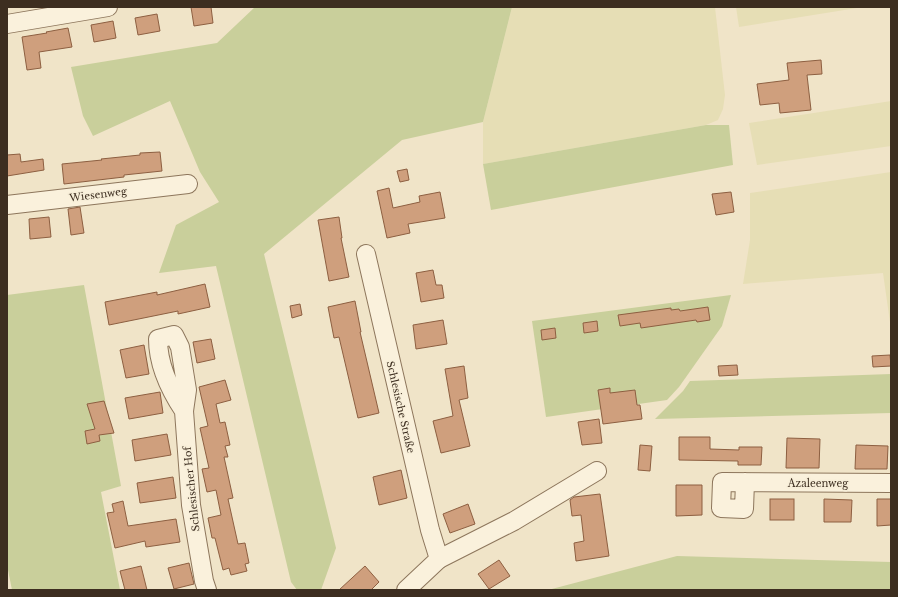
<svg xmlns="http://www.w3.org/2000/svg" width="898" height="597" font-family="'Libre Baskerville',serif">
	<rect width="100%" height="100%" fill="#f0e4c8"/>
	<g fill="#e6deb5">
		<polygon points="512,7 715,7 725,95 723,109 718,120 706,125 483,164 483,122"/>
		<polygon points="736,7 863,7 739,27"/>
		<polygon points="891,101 891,146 757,165 749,123"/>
		<polygon points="891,172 891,329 883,273 743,284 750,240 750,193"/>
	</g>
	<g fill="#c9cf9b">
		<polygon points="255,7 512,7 483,122 402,140 264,254 336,548 321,590 297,590 291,582 216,266 159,273 176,225 219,202 200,172 170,101 93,136 83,116 71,67 217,43"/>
		<polygon points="706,125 729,125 733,165 491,210 483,164"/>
		<polygon points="84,285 121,486 101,492 120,590 12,590 7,565 7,295"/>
		<polygon points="731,295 722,326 679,387 667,400 546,417 532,321"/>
		<polygon points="891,374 891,413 655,419 683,391 690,381"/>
		<polygon points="677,556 891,562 891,590 548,590"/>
	</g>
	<g fill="#cf9f7d" stroke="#8d5f41">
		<polygon points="191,7 211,7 213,23 194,26"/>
		<polygon points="157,14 160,31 138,35 135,18"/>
		<polygon points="113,21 116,38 94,42 91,25"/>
		<polygon points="68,28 72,47 39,52 41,68 27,70 22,37 47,33 46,32"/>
		<polygon points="821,60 822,74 807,75 811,110 780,113 779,103 760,105 757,84 789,80 787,63"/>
		<polygon points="160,152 162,171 124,175 124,177 64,184 62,164 102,160 101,159 140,155 140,153"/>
		<polygon points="20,154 21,162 43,159 44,170 7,176 7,155"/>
		<polygon points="407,169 409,180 400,182 397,171"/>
		<polygon points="389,188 393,208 420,202 419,196 440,192 445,218 408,224 410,233 387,238 377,191"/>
		<polygon points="731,192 734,212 716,215 712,194"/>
		<polygon points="80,207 84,233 71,235 68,209"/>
		<polygon points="49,217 51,237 30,239 29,219"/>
		<polygon points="339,217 342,238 341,238 349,277 329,281 318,220"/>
		<polygon points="433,270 436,285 442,285 444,298 421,302 416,273"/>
		<polygon points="205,284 210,307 178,314 178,311 109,325 105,302 157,292 157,295"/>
		<polygon points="355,301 361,332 360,332 379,413 358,418 339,337 334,338 328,307"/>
		<polygon points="300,304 302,315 292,318 290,306"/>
		<polygon points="708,307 710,320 697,322 696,320 641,328 640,323 620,326 618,315 671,308 671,310 679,309 680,311"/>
		<polygon points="443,320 447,344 416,349 413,325"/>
		<polygon points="597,321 598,331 584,333 583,323"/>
		<polygon points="555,328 556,338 542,340 541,330"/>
		<polygon points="211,339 215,359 197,363 193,342"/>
		<polygon points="144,345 149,374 126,378 120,350"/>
		<polygon points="890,355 891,366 873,367 872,356"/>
		<polygon points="737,365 738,375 719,376 718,366"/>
		<polygon points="464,366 468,398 459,400 470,446 441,453 433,421 453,416 445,369"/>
		<polygon points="225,380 231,400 216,404 220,423 225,422 230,445 225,446 228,457 224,457 233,498 228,499 238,544 245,543 249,563 245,564 247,571 231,575 229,568 223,570 215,538 212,538 208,518 221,515 216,490 207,492 202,469 209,468 200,428 208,426 199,387"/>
		<polygon points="610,388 610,393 635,390 637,405 640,405 642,419 603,424 598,390"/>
		<polygon points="160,392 163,413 129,419 125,398"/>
		<polygon points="104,401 114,433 99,435 100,441 87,444 85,431 95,429 87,404"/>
		<polygon points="599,419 602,443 582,445 578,422"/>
		<polygon points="167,434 171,455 135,461 132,440"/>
		<polygon points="679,437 710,437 710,449 739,450 739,447 762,447 761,465 738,465 738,461 679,460"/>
		<polygon points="787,438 820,439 819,468 786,468"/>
		<polygon points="640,445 652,446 650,471 638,470"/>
		<polygon points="856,445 888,446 887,469 855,469"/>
		<polygon points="401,470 407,498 379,505 373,477"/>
		<polygon points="173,477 176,498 140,503 137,483"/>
		<polygon points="676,485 702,485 702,515 676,516"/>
		<polygon points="600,494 609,556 576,561 574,543 584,541 581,515 572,516 570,500 574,497"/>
		<rect x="770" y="499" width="24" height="21"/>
		<polygon points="824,499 852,500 851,522 824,522"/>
		<polygon points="877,499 891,499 891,525 877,526"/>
		<polygon points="123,501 128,526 176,519 180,542 146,547 145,541 115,548 107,513 114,512 112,504"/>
		<polygon points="468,504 475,524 450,533 443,514"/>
		<polygon points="499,560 510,576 489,589 478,574"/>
		<polygon points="189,563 194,584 174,589 168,568"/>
		<polygon points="141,566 147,590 125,590 120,571"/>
		<polygon points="365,566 379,582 371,590 339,590"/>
	</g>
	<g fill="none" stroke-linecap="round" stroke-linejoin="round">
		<defs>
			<g id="minor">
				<polyline points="7,24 108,7"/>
				<polyline points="7,205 188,184"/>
				<polyline points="366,254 430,530 439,559 406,590"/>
				<path d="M184,411c-14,-21 -26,-47 -26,-72l16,-4 6,12 7,43 -3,21 7,94 13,76 3,9"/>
				<polyline points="745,482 744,509 721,508 722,482 891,483"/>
				<polyline points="439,559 514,521 597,471"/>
			</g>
		</defs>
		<use href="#minor" stroke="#8d765c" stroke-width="20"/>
		<use href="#minor" stroke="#faf1dc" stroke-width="18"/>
	</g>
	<g text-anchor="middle" stroke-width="3" stroke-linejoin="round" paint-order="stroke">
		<g font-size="10" fill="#3d2e20" stroke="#f7eed8">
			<text transform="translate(98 194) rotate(-7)" y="4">Wiesenweg</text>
			<text transform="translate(401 407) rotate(77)" y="4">Schlesische Straße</text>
			<text x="818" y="487">Azaleenweg</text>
			<text transform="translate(191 489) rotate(-96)" y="4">Schlesischer Hof</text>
		</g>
	</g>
	<rect width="898" height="597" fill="none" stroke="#3d2e20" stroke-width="16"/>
</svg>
